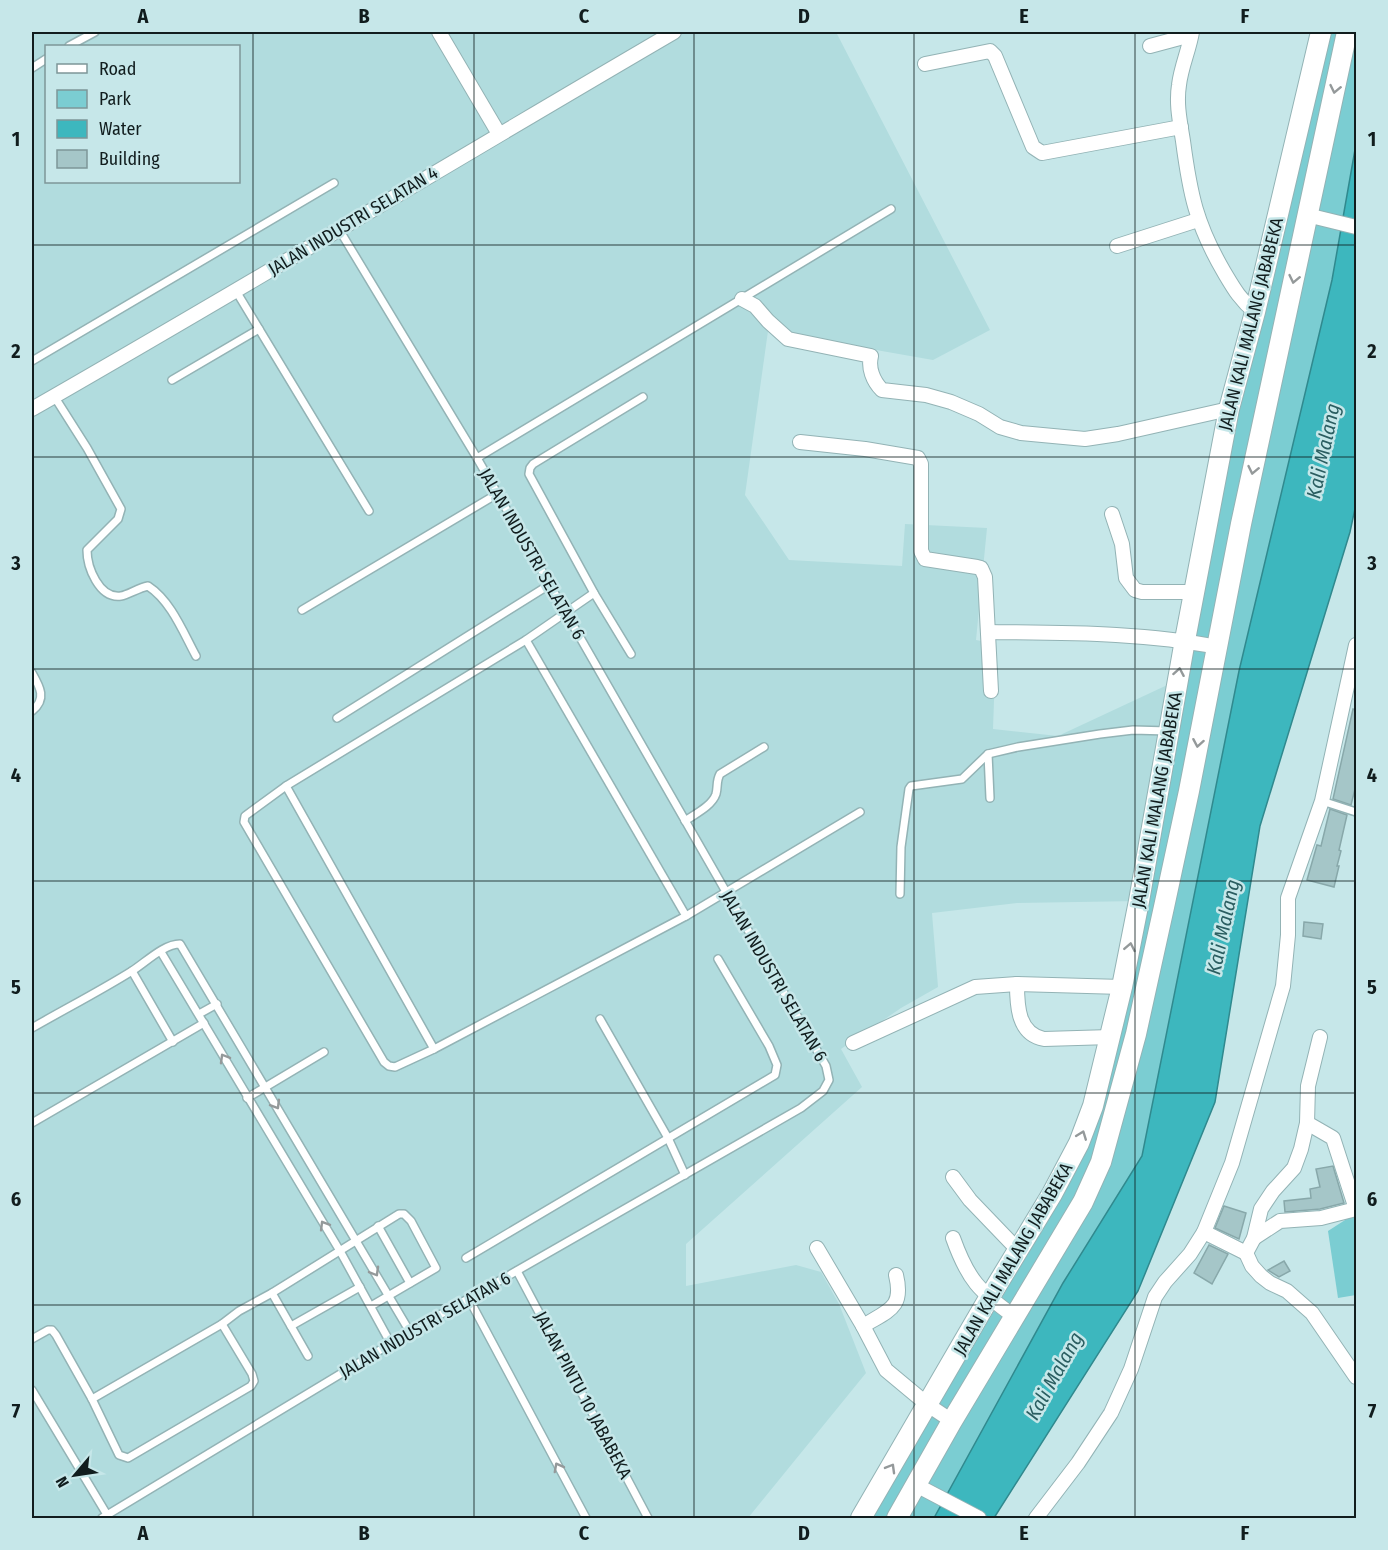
<svg xmlns="http://www.w3.org/2000/svg" width="1388" height="1550" font-family="'Fira Sans Condensed',sans-serif">
	<rect width="100%" height="100%" fill="#c6e7e9"/>
	<path fill="#b1dcde" fill-rule="evenodd" d="M32,32h804l154,298 -57,30 -165,-29 -23,164 44,65 113,6 3,-42 82,4 -11,112 20,4 -3,85 65,7 120,-56 -39,221 -122,2 -85,10 6,74 -37,21 -60,41 21,38 -176,157v42l110,-21 25,7 18,32 27,69 -118,145h-716zM46,46h192v136h-192z"/>
	<g fill="#7bcdd2">
		<polygon points="1320,32 1356,32 1356,144 1332,280 1239,671 1142,1156 1063,1283 934,1518 861,1518 1079,1143"/>
		<polygon points="1356,1213 1356,1295 1338,1298 1328,1231"/>
	</g>
	<polygon fill="#3db7be" stroke="#30898e" stroke-width="1.5" points="1356,144 1356,504 1350,532 1260,826 1215,1102 1138,1291 994,1518 934,1518 1063,1283 1142,1156 1239,671 1332,280"/>
	<g fill="#a5c6c8" stroke="#88a8aa" stroke-width="1.5">
		<polygon points="1353,709 1356,710 1356,785 1351,805 1333,799"/>
		<polygon points="1330,809 1347,815 1339,850 1341,851 1337,866 1339,866 1334,887 1307,880 1317,845 1321,846"/>
		<polygon points="1304,922 1323,924 1321,939 1303,936"/>
		<polygon points="1333,1166 1344,1203 1320,1209 1285,1212 1284,1201 1311,1198 1310,1189 1320,1187 1316,1169"/>
		<polygon points="1224,1206 1246,1213 1239,1239 1215,1228"/>
		<polygon points="1209,1245 1228,1254 1212,1284 1194,1273"/>
		<polygon points="1284,1261 1290,1271 1279,1277 1268,1270"/>
	</g>
	<g fill="none" stroke-linecap="round" stroke-linejoin="round">
		<defs>
			<g id="lane">
				<polyline points="69,46 95,32"/>
				<polyline points="32,68 46,59"/>
				<polyline points="236,291 369,511"/>
				<polyline points="32,361 334,183"/>
				<polyline points="172,380 259,329"/>
				<path d="M54,396l33,52 34,61 -3,10 -31,31c0,17 12,49 34,46 7,-1 17,-8 27,-10 23,15 35,46 48,70"/>
				<polyline points="477,458 891,209"/>
				<polyline points="594,593 526,640 286,786 245,816 244,822 384,1062 389,1066 395,1067 434,1049 686,916 860,812"/>
				<polyline points="302,610 497,494"/>
				<polyline points="526,640 686,916"/>
				<polyline points="631,654 594,593 529,474 530,468 533,464 643,397"/>
				<path d="M32,673c8,14 15,26 0,38"/>
				<polyline points="337,718 549,585"/>
				<polyline points="988,754 990,798"/>
				<polyline points="286,786 434,1049"/>
				<polyline points="1322,801 1356,812"/>
				<path d="M685,821c10,-7 27,-15 31,-27 2,-7 0,-13 4,-20l44,-27"/>
				<polyline points="900,894 901,847 909,789 911,786 962,779 988,754 1018,747 1100,734 1133,730 1168,731"/>
				<polyline points="161,952 340,1251 391,1344"/>
				<polyline points="132,971 173,1042"/>
				<polyline points="199,1014 217,1004"/>
				<polyline points="600,1019 668,1138 685,1175"/>
				<path d="M32,1028c33,-19 68,-37 100,-57 14,-9 32,-27 48,-27l230,388"/>
				<polyline points="247,1098 324,1052"/>
				<polyline points="32,1123 204,1023"/>
				<polyline points="378,1226 410,1283"/>
				<polyline points="466,1258 775,1075 777,1065 769,1046 718,959"/>
				<polyline points="517,1271 648,1518"/>
				<polyline points="272,1293 308,1356"/>
				<polyline points="469,1299 586,1518"/>
				<polyline points="291,1326 360,1287"/>
				<polyline points="32,1339 48,1330 52,1330 56,1335 92,1399 119,1455 128,1458 251,1386 254,1381 252,1374 222,1324"/>
				<polyline points="32,1390 109,1518"/>
				<polyline points="92,1399 222,1324 239,1311 272,1293 399,1214 404,1214 411,1221 436,1268 371,1306"/>
				<polyline points="102,1518 410,1332 801,1108 823,1091 829,1080 826,1066 477,458 340,231"/>
			</g>
			<g id="street">
				<polyline points="439,32 499,134"/>
				<path d="M1192,32c-3,18 -11,35 -13,53 -3,19 1,37 4,56 7,53 13,83 41,131 9,15 16,28 31,40"/>
				<polyline points="1150,46 1191,35"/>
				<polyline points="925,64 990,51 995,56 1033,147 1042,153 1181,127"/>
				<polyline points="1307,215 1356,227"/>
				<polyline points="1117,246 1198,220"/>
				<path d="M742,299l13,7 13,15 20,18 83,17c-3,12 2,25 11,34l44,5 25,7 28,12 21,13 21,6 64,6 33,-5 111,-25"/>
				<path d="M32,409c215,-123 428,-252 642,-377"/>
				<polyline points="800,442 865,449 918,458 921,464 921,551 925,559 977,567 981,568 985,577 991,691"/>
				<polyline points="1112,514 1122,544 1126,578 1135,590 1142,592 1194,592"/>
				<path d="M988,632c76,1 155,0 229,15"/>
				<path d="M1017,984c0,22 1,50 27,55l67,-2"/>
				<polyline points="853,1043 975,987 1017,984 1122,987"/>
				<polyline points="1307,1123 1333,1138 1356,1209"/>
				<polyline points="953,1177 970,1200 1018,1250"/>
				<polyline points="1204,1232 1246,1253 1254,1238 1261,1209 1273,1191 1294,1168 1301,1149 1307,1123 1308,1086 1320,1037"/>
				<path d="M953,1238c15,42 26,53 62,79"/>
				<polyline points="1254,1238 1280,1221 1321,1218 1356,1209"/>
				<polyline points="817,1248 863,1326 886,1370 928,1405 952,1421"/>
				<polyline points="1246,1253 1252,1266 1261,1276 1270,1283 1287,1291 1312,1313 1356,1377"/>
				<path d="M863,1326c26,-16 41,-18 33,-51"/>
				<polyline points="916,1485 979,1518"/>
				<polyline points="1036,1518 1078,1463 1111,1413 1131,1369 1155,1297 1165,1282 1190,1254 1204,1232 1232,1163 1283,986 1288,935 1288,898 1322,801 1356,645"/>
			</g>
			<g id="secondary">
				<polyline points="861,1518 989,1298 1052,1194 1079,1143 1093,1106 1122,987 1139,901 1185,640 1229,409 1255,312 1321,32"/>
				<polyline points="897,1518 952,1421 1083,1202 1101,1162 1136,1034 1164,907 1189,791 1241,524 1347,32"/>
			</g>
		</defs>
		<use href="#lane" stroke="#93b3b5" stroke-width="10"/>
		<use href="#street" stroke="#93b3b5" stroke-width="16"/>
		<use href="#secondary" stroke="#93b3b5" stroke-width="22"/>
		<use href="#lane" stroke="#fff" stroke-width="7"/>
		<use href="#street" stroke="#fff" stroke-width="14"/>
		<use href="#secondary" stroke="#fff" stroke-width="20"/>
	</g>
	<defs><path id="oneway-chevron" d="M-2-3.5L2.5 0L-2 3.5" fill="none" stroke-width="1.6" stroke-linecap="round" stroke-linejoin="round" transform="scale(1.5)"/></defs>
	<g stroke="#94999a">
		<use href="#oneway-chevron" transform="translate(1335 89) rotate(102)"/>
		<use href="#oneway-chevron" transform="translate(1294 279) rotate(102)"/>
		<use href="#oneway-chevron" transform="translate(1253 470) rotate(102)"/>
		<use href="#oneway-chevron" transform="translate(1179 672) rotate(-80)"/>
		<use href="#oneway-chevron" transform="translate(1198 743) rotate(100)"/>
		<use href="#oneway-chevron" transform="translate(1130 947) rotate(-79)"/>
		<use href="#oneway-chevron" transform="translate(224 1058) rotate(-120)"/>
		<use href="#oneway-chevron" transform="translate(276 1105) rotate(59)"/>
		<use href="#oneway-chevron" transform="translate(1082 1135) rotate(-69)"/>
		<use href="#oneway-chevron" transform="translate(324 1225) rotate(-121)"/>
		<use href="#oneway-chevron" transform="translate(375 1272) rotate(60)"/>
		<use href="#oneway-chevron" transform="translate(558 1467) rotate(-118)"/>
		<use href="#oneway-chevron" transform="translate(891 1468) rotate(-60)"/>
	</g>
	<path fill="none" stroke="#111d1e" stroke-width="1.5" stroke-opacity="0.55" d="M253,32v1486M474,32v1486M694,32v1486M914,32v1486M1135,32v1486M32,245h1324M32,457h1324M32,669h1324M32,881h1324M32,1093h1324M32,1305h1324"/>
	<g text-anchor="middle" stroke-width="5" stroke-linejoin="round" paint-order="stroke">
		<g font-size="18" fill="#111d1e" stroke="#c6e7e9">
			<text transform="translate(353 221) rotate(-31)" y="6">JALAN INDUSTRI SELATAN 4</text>
			<text transform="translate(1251 324) rotate(-76)" y="6">JALAN KALI MALANG JABABEKA</text>
			<text transform="translate(532 554) rotate(60)" y="6">JALAN INDUSTRI SELATAN 6</text>
			<text transform="translate(1157 800) rotate(-80)" y="6">JALAN KALI MALANG JABABEKA</text>
			<text transform="translate(774 976) rotate(60)" y="6">JALAN INDUSTRI SELATAN 6</text>
			<text transform="translate(1013 1259) rotate(-60)" y="6">JALAN KALI MALANG JABABEKA</text>
			<text transform="translate(425 1325) rotate(-30)" y="6">JALAN INDUSTRI SELATAN 6</text>
			<text transform="translate(583 1395) rotate(62)" y="6">JALAN PINTU 10 JABABEKA</text>
		</g>
		<g font-size="20" font-style="italic" fill="#2b5e61" stroke="#c6e7e9">
			<text transform="translate(1323 451) rotate(-78)" y="7">Kali Malang</text>
			<text transform="translate(1223 927) rotate(-78)" y="7">Kali Malang</text>
			<text transform="translate(1054 1376) rotate(-61)" y="7">Kali Malang</text>
		</g>
	</g>
	<rect width="1388" height="1550" fill="none" stroke="#c6e7e9" stroke-width="66"/>
	<rect x="45" y="45" width="195" height="138" fill="#c6e7e9" stroke="#7e9698" stroke-width="1.5"/>
	<rect x="57" y="64" width="30" height="9" fill="#ffffff" stroke="#7e9698" stroke-width="1.5"/>
	<text x="99" y="75" font-size="18" fill="#111d1e">Road</text>
	<rect x="57" y="90" width="30" height="18" fill="#7bcdd2" stroke="#7e9698" stroke-width="1.5"/>
	<text x="99" y="105" font-size="18" fill="#111d1e">Park</text>
	<rect x="57" y="120" width="30" height="18" fill="#3db7be" stroke="#7e9698" stroke-width="1.5"/>
	<text x="99" y="135" font-size="18" fill="#111d1e">Water</text>
	<rect x="57" y="150" width="30" height="18" fill="#a5c6c8" stroke="#7e9698" stroke-width="1.5"/>
	<text x="99" y="165" font-size="18" fill="#111d1e">Building</text>
	<g transform="translate(75 1475) rotate(241)" stroke="#c6e7e9" stroke-width="4.5" paint-order="stroke">
	<path d="M0-4.5L10 22L0 15L-10 22Z" fill="#111d1e"/>
	<text y="-9" font-size="16" font-weight="bold" text-anchor="middle" fill="#111d1e">N</text>
	</g>
	<rect x="33" y="33" width="1322" height="1484" fill="none" stroke="#111d1e" stroke-width="2"/>
	<g font-size="20" text-anchor="middle" font-weight="bold" fill="#111d1e">
		<text x="143" y="23">A</text>
		<text x="364" y="23">B</text>
		<text x="584" y="23">C</text>
		<text x="804" y="23">D</text>
		<text x="1024" y="23">E</text>
		<text x="1245" y="23">F</text>
		<text x="16" y="146">1</text>
		<text x="1372" y="146">1</text>
		<text x="16" y="358">2</text>
		<text x="1372" y="358">2</text>
		<text x="16" y="570">3</text>
		<text x="1372" y="570">3</text>
		<text x="16" y="782">4</text>
		<text x="1372" y="782">4</text>
		<text x="16" y="994">5</text>
		<text x="1372" y="994">5</text>
		<text x="16" y="1206">6</text>
		<text x="1372" y="1206">6</text>
		<text x="16" y="1418">7</text>
		<text x="1372" y="1418">7</text>
		<text x="143" y="1540">A</text>
		<text x="364" y="1540">B</text>
		<text x="584" y="1540">C</text>
		<text x="804" y="1540">D</text>
		<text x="1024" y="1540">E</text>
		<text x="1245" y="1540">F</text>
	</g>
</svg>
